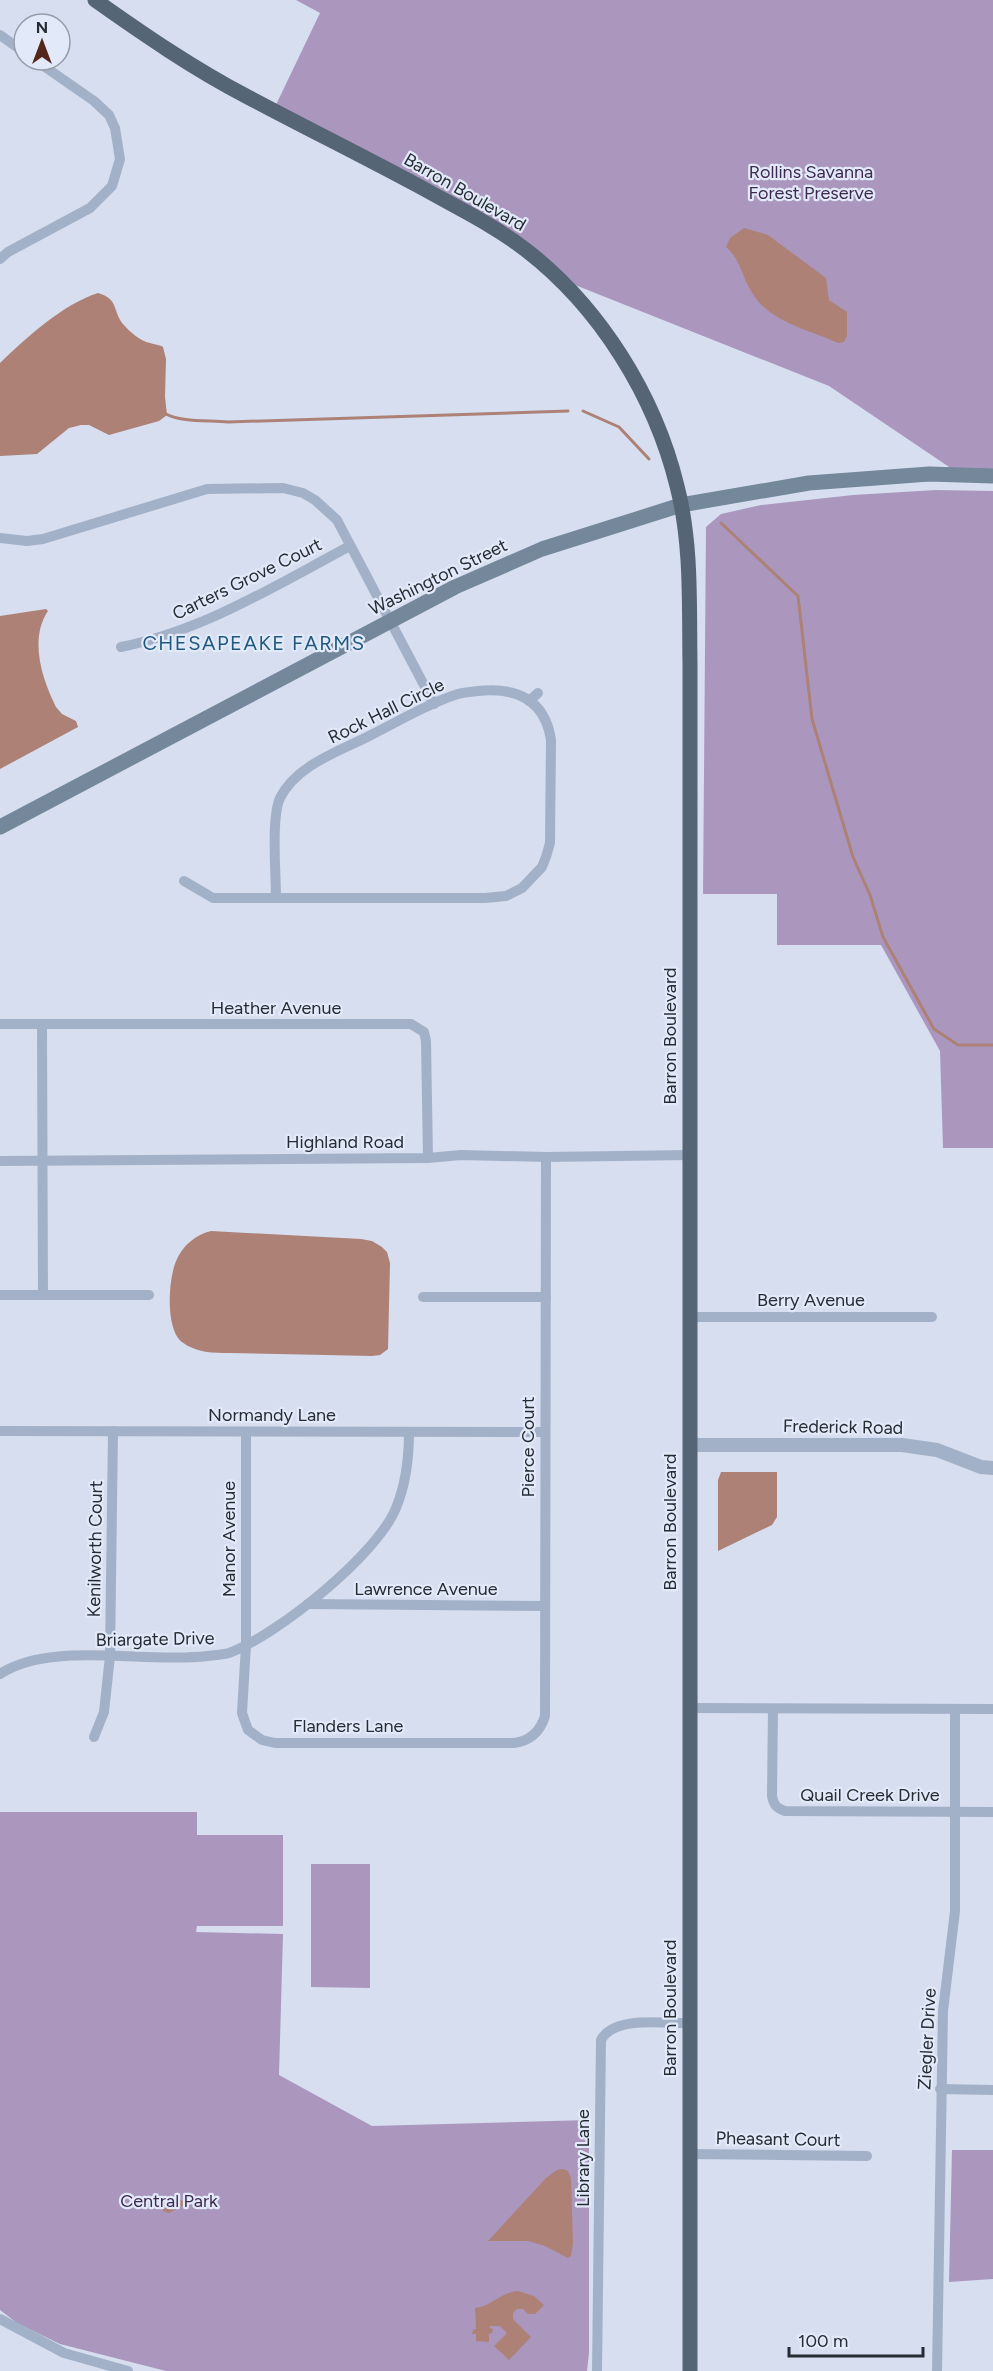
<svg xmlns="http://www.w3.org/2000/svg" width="993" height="2371" font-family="Figtree,sans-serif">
	<rect width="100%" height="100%" fill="#d6def0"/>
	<g fill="#ab97be">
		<polygon points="296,0 993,0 993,476 961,475 829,386 555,277 521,249 273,111 320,13"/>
		<polygon points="936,490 993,491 993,1148 943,1148 940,1051 881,945 777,945 777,894 703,894 706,527 721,514 761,505 853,495"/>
		<polygon points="0,1812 197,1812 197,1835 283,1835 283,1926 197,1926 196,1932 283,1934 279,2075 372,2126 589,2120 589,2353 587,2371 166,2371 60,2344 17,2323 0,2310"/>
		<polygon points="311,1864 370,1864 370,1988 311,1987"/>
		<polygon points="952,2150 993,2150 993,2279 949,2282"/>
	</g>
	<g fill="#ad8176">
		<path d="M744,228l24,7 58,43 3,22 18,12v24l-3,6 -6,1c-29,-13 -70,-21 -87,-52 -10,-16 -10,-31 -25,-44l4,-9z"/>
		<path d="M98,293c21,6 14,17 25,31 6,7 17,17 27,19 5,2 8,1 13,4l3,12 -1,38 2,18 -8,6 -50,14 -20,-10h-8l-12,3 -32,26 -37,2v-93c26,-25 63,-59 98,-70z"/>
		<path d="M46,609l2,2c-19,28 -6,68 8,96l6,7 14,7 2,6 -78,42v-153z"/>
		<path d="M211,1231l150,8 11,2 10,6 5,5 3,11 -2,86 -8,6 -8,1 -142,-3c-16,0 -34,0 -48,-11 -17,-13 -14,-65 -5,-83 6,-14 20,-25 34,-28z"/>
		<polygon points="721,1472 777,1472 777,1517 772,1525 718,1551 718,1480"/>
		<polygon points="563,2169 568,2171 571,2178 573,2243 571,2256 568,2258 545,2246 528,2241 488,2241 546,2178 557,2170"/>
		<polygon points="176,2198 183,2201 183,2206 169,2213 163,2211 163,2202"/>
		<path d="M518,2291l16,5 10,9 -9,9h-7l-5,-5h-6l-4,4v6l18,18 -22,23 -15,-14 13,-13 -7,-7h-9l-2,2 4,1 -1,4 -3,1v8l-13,-1v-7h-4l1,-4 3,-1 -1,-21c17,-2 26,-16 43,-17z"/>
	</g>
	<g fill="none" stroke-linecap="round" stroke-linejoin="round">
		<g stroke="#ad8176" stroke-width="3">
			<polyline points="583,411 619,427 649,459"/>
			<path d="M164,413c18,10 43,7 64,9l340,-11"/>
			<polyline points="721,523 798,596 812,719 853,857 870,895 883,937 934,1029 958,1045 993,1045"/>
		</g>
		<g stroke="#a3b1c8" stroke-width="10">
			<polyline points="0,35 24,52"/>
			<polyline points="0,259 8,252 90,208 112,186 120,159 115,128 109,115 94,101 35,60"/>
			<polyline points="0,538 27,541 43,539 207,489 283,488 303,493 315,500 337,520 434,704"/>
			<path d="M121,647c84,-17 155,-62 229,-101"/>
			<polyline points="529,701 538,693"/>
			<path d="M184,881l29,17h272l21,-2 16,-8 20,-21 4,-10 4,-14 1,-103c-6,-41 -35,-53 -73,-49 -7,1 -16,1 -23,4 -28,9 -56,26 -82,39 -32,17 -76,30 -93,64 -9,20 -4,76 -4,100"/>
			<polyline points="0,1024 411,1024 424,1032 426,1041 428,1158"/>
			<polyline points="42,1024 43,1295"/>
			<polyline points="0,1161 428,1158 461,1155 546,1157 690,1155"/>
			<polyline points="0,1295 149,1295"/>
			<polyline points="423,1297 546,1297"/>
			<polyline points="690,1317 932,1317"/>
			<polyline points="0,1431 544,1432"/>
			<path d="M246,1432v213l-4,68 6,17 14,10 13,3h239c16,-2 26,-11 31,-27l1,-559"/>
			<polyline points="308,1604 545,1606"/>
			<path d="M0,1674c51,-34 147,-10 207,-18 7,-1 15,-1 22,-3 47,-17 148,-98 167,-145 10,-24 13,-49 13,-76"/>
			<polyline points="689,1708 993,1709"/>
			<path d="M773,1709l-1,87c2,10 5,12 13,15l208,1"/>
			<polyline points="94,1737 104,1712 110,1656 113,1431"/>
			<polyline points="940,2089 993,2090"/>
			<polyline points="689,2154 867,2156"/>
			<polyline points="0,2319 64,2353 128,2371"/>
			<path d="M597,2371l4,-331c13,-25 64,-16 88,-17"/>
			<polyline points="937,2371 943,2011 955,1911 955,1709"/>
		</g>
		<polyline stroke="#a3b1c8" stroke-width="14" points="690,1445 902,1445 937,1450 981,1467 993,1468"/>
		<polyline stroke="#74879b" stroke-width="15" points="0,827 455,587 542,549 681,505 809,483 929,474 993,476"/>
		<path stroke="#566575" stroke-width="15" d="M95,0c48,34 99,69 151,96 60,32 121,62 180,94 34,19 69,36 100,60 74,57 129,146 151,236 15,58 12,119 13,178v1707"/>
	</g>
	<g text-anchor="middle" stroke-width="4.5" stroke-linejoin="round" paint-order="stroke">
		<g font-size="18" fill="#3e2950" stroke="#e2e9f8">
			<text x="811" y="178">Rollins Savanna<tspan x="811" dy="21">Forest Preserve</tspan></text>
			<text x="169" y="2207">Central Park</text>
		</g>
		<g font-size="18" fill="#252c33" stroke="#e2e9f8">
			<text transform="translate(465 192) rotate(30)" y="6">Barron Boulevard</text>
			<text transform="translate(438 577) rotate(-26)" y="6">Washington Street</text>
			<text transform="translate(247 579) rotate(-26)" y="6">Carters Grove Court</text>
			<text transform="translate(386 711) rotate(-26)" y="6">Rock Hall Circle</text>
			<text x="276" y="1014">Heather Avenue</text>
			<text transform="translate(670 1036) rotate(-90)" y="6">Barron Boulevard</text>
			<text x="345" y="1148">Highland Road</text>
			<text x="811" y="1306">Berry Avenue</text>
			<text x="272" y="1421">Normandy Lane</text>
			<text transform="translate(843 1427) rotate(1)" y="6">Frederick Road</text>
			<text transform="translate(528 1447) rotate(-90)" y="6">Pierce Court</text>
			<text transform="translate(670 1522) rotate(-90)" y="6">Barron Boulevard</text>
			<text transform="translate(229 1539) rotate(-90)" y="6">Manor Avenue</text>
			<text transform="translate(95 1549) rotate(-89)" y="6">Kenilworth Court</text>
			<text x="426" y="1595">Lawrence Avenue</text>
			<text transform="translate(155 1639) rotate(-1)" y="6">Briargate Drive</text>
			<text x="348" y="1732">Flanders Lane</text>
			<text x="870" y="1801">Quail Creek Drive</text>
			<text transform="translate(670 2008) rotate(-90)" y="6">Barron Boulevard</text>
			<text transform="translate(927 2039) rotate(-87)" y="6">Ziegler Drive</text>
			<text transform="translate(778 2139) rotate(1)" y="6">Pheasant Court</text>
			<text transform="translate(583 2158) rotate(-90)" y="6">Library Lane</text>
		</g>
		<g font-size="20" letter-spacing="1.5" fill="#1f5980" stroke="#e2e9f8">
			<text x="254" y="650">CHESAPEAKE FARMS</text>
		</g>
	</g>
	<g transform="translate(42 42)"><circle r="28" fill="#e2e9f8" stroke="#969da9" stroke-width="1.5"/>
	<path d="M0-4.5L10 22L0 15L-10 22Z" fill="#53281b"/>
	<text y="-9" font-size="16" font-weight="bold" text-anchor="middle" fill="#252c33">N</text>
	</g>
	<path d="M789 2347v9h134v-9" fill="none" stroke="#252c33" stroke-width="3"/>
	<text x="798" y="2347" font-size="18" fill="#252c33" stroke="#e2e9f8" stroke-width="4.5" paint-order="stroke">100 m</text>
</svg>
